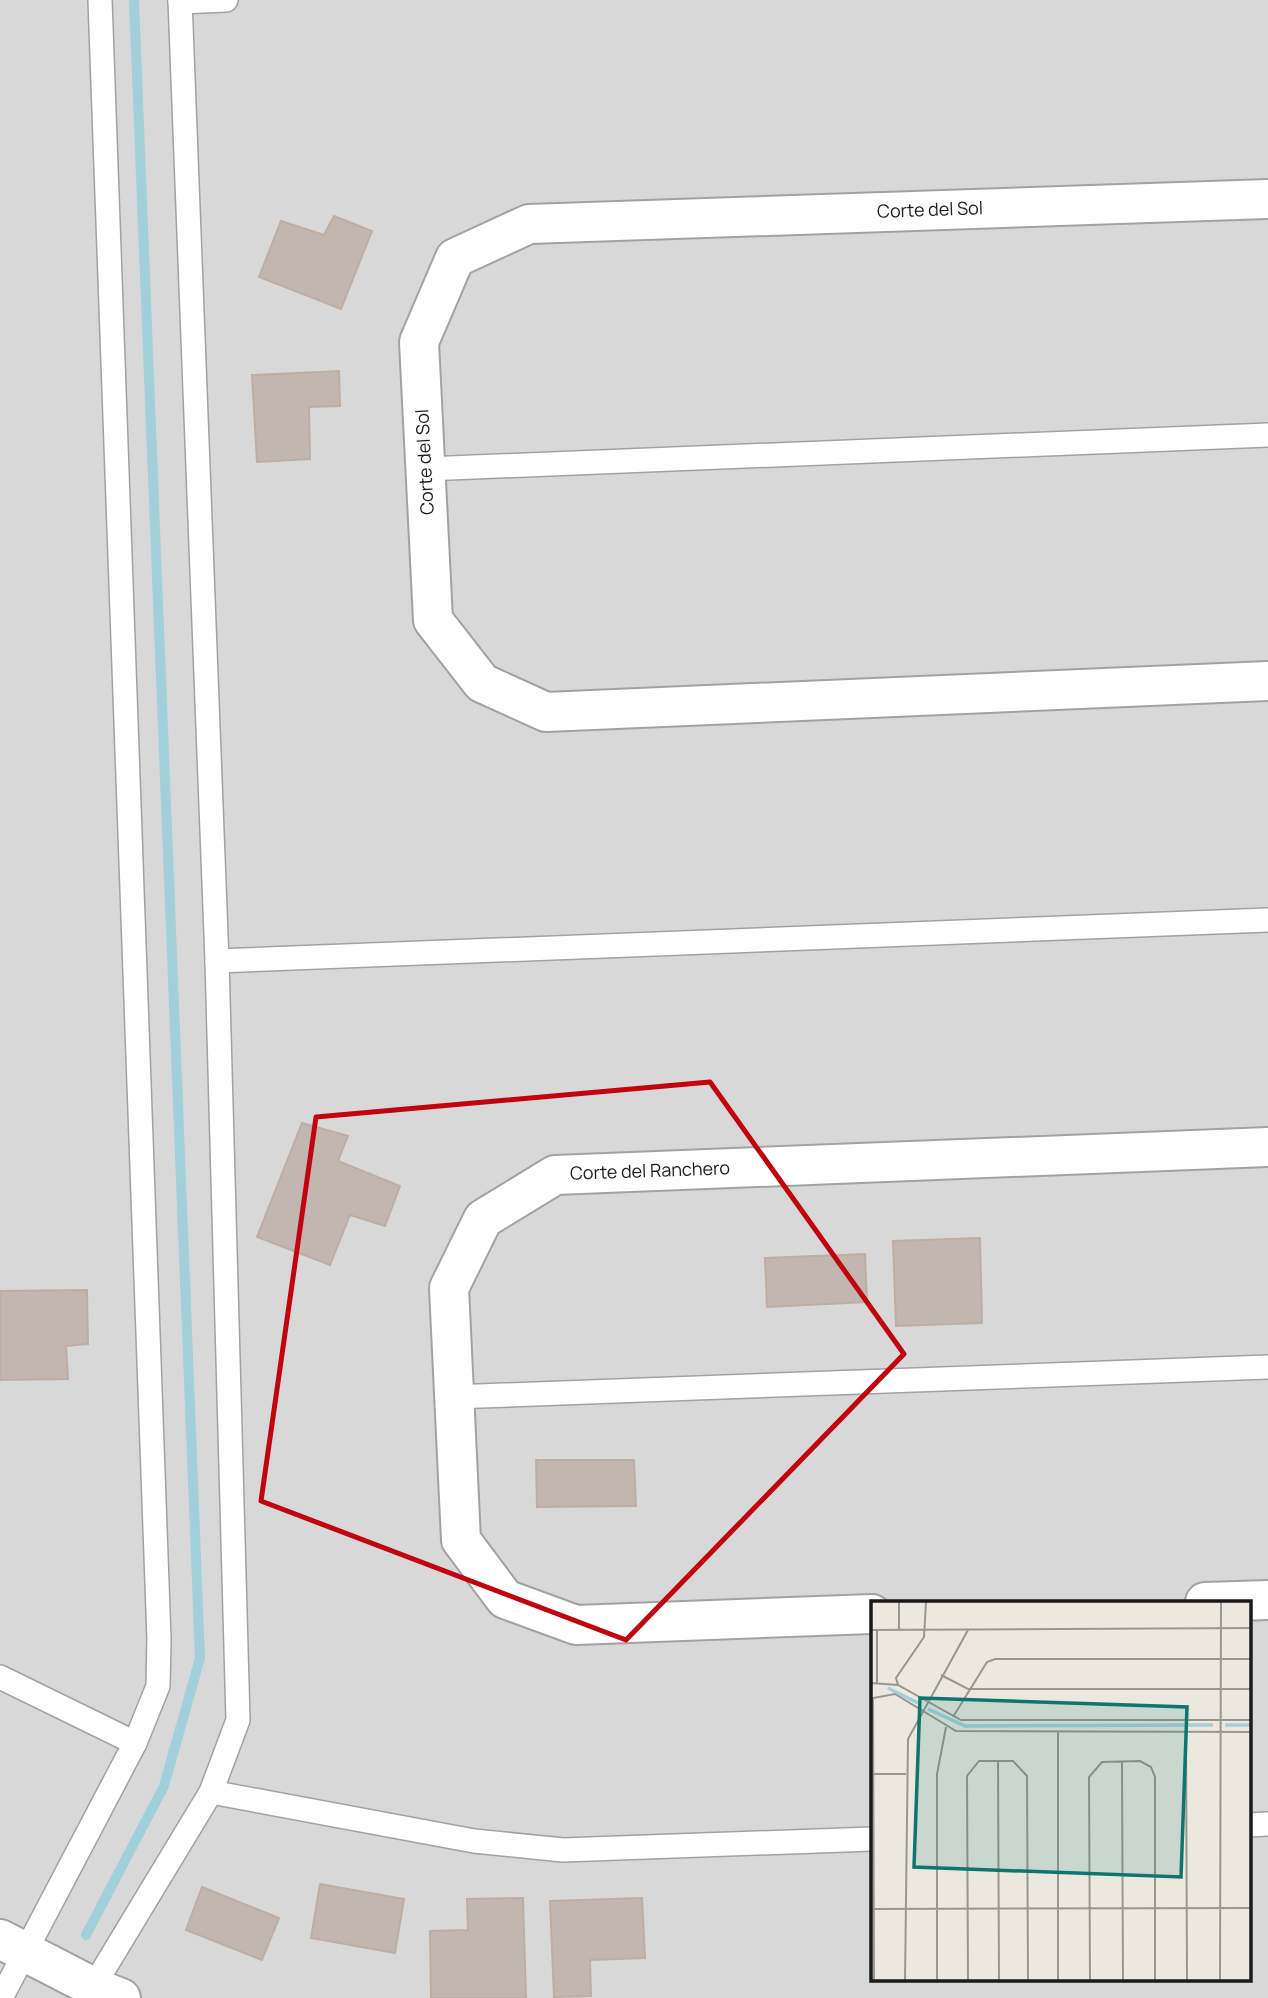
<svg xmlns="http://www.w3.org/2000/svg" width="1268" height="1998" font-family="Manrope,sans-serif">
	<rect width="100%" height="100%" fill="#ece8e0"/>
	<path fill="#d9d8d8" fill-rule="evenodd" d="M0,0h1268v1998h-1268zM872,1602h377v377h-377z"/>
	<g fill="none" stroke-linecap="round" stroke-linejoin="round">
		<polyline stroke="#a1d0da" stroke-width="10" points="86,1935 164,1786 200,1658 134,0"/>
	</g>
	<g fill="#c1b7b0" stroke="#beada3" stroke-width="2">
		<polygon points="334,216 372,231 341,309 259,277 281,221 324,235"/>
		<polygon points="339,371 340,406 309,407 310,459 257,462 252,375"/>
		<polygon points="302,1123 348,1136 338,1161 400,1186 385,1226 350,1215 330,1265 257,1237"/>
		<polygon points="980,1238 982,1323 896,1326 893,1241"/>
		<polygon points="865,1254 867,1302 767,1307 765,1258"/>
		<polygon points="87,1290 88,1344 66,1346 68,1379 0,1380 0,1291"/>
		<polygon points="536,1460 634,1460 636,1506 537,1507"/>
		<polygon points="320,1884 404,1899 395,1953 311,1938"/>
		<polygon points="202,1887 279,1918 262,1960 186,1930"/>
		<polygon points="523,1898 526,1998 431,1998 430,1931 468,1930 467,1899"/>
		<polygon points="642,1898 645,1958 590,1960 591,1996 554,1997 550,1901"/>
	</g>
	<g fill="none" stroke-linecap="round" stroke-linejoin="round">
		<defs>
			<g id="lane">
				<polyline points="180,2 226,0"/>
				<polyline points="425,469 1268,435"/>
				<polyline points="217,961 1268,920"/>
				<polyline points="452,1397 1268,1367"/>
				<polyline points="0,1677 135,1743"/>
				<polyline points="211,1792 474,1841 563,1850 872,1839"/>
				<polyline points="1249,1825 1268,1824"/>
				<polyline points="87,1997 211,1792 238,1720 217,961 180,0"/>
				<polyline points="1,1998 135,1743 158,1686 159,1639 100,0"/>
			</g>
			<g id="street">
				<polyline points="1268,199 529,224 455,258 419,342 433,620 482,683 546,712 1268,681"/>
				<polyline points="1205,1602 1268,1600"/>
				<polyline points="872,1614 576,1625 505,1599 461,1540 449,1288 483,1219 555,1175 1268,1147"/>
				<polyline points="0,1939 93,1987 121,1998"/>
			</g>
		</defs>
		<use href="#lane" stroke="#a2a2a2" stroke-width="26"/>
		<use href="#street" stroke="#a2a2a2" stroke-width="42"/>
		<use href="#lane" stroke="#fff" stroke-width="23"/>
		<use href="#street" stroke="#fff" stroke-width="38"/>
	</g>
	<path fill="none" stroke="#c2040f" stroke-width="5" stroke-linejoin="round" d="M710,1082l194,272 -278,286 -365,-139 55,-384z"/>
	<g text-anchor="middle" stroke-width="7" stroke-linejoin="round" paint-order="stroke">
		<g font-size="18" fill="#1b1b1b" stroke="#fff">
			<text transform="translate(930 210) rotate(-2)" y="6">Corte del Sol</text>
			<text transform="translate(425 462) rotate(-93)" y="6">Corte del Sol</text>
			<text transform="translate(650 1171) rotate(-2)" y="6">Corte del Ranchero</text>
		</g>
	</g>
	<g transform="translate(871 1601)">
		<rect width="380" height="380" fill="#ece8e0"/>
		<path fill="none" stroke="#a1d0da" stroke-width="3.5" d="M17,87l30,15M57,108l37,17 248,-1M354,124h26"/>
		<path fill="none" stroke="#989691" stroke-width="2" d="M28,1v28M0,29l380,-2M6,29v53M70,74l27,14h283M0,82l27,2 63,35h290M27,84l-2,-7 28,-41 2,-35M82,116l34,-55 8,-3h256M315,130l1,249M187,131v248M127,160l1,219M251,161l1,218M1,173h34M1,308l379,-1M3,379l-1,-282 22,-4 61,37 295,1M34,379l3,-241 60,-109M66,379v-206l9,-47M97,379l-1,-204 12,-15h34l14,15 1,204M219,379l-1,-203 13,-15 38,-1 11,6 4,10v203M349,379l1,-378"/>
		<path fill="#0f766e" fill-opacity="0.15" stroke="#0f766e" stroke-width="3.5" d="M49,97l267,9 -6,170 -267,-10z"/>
		<rect width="380" height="380" fill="none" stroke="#1b1b1b" stroke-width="3.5"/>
	</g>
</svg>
